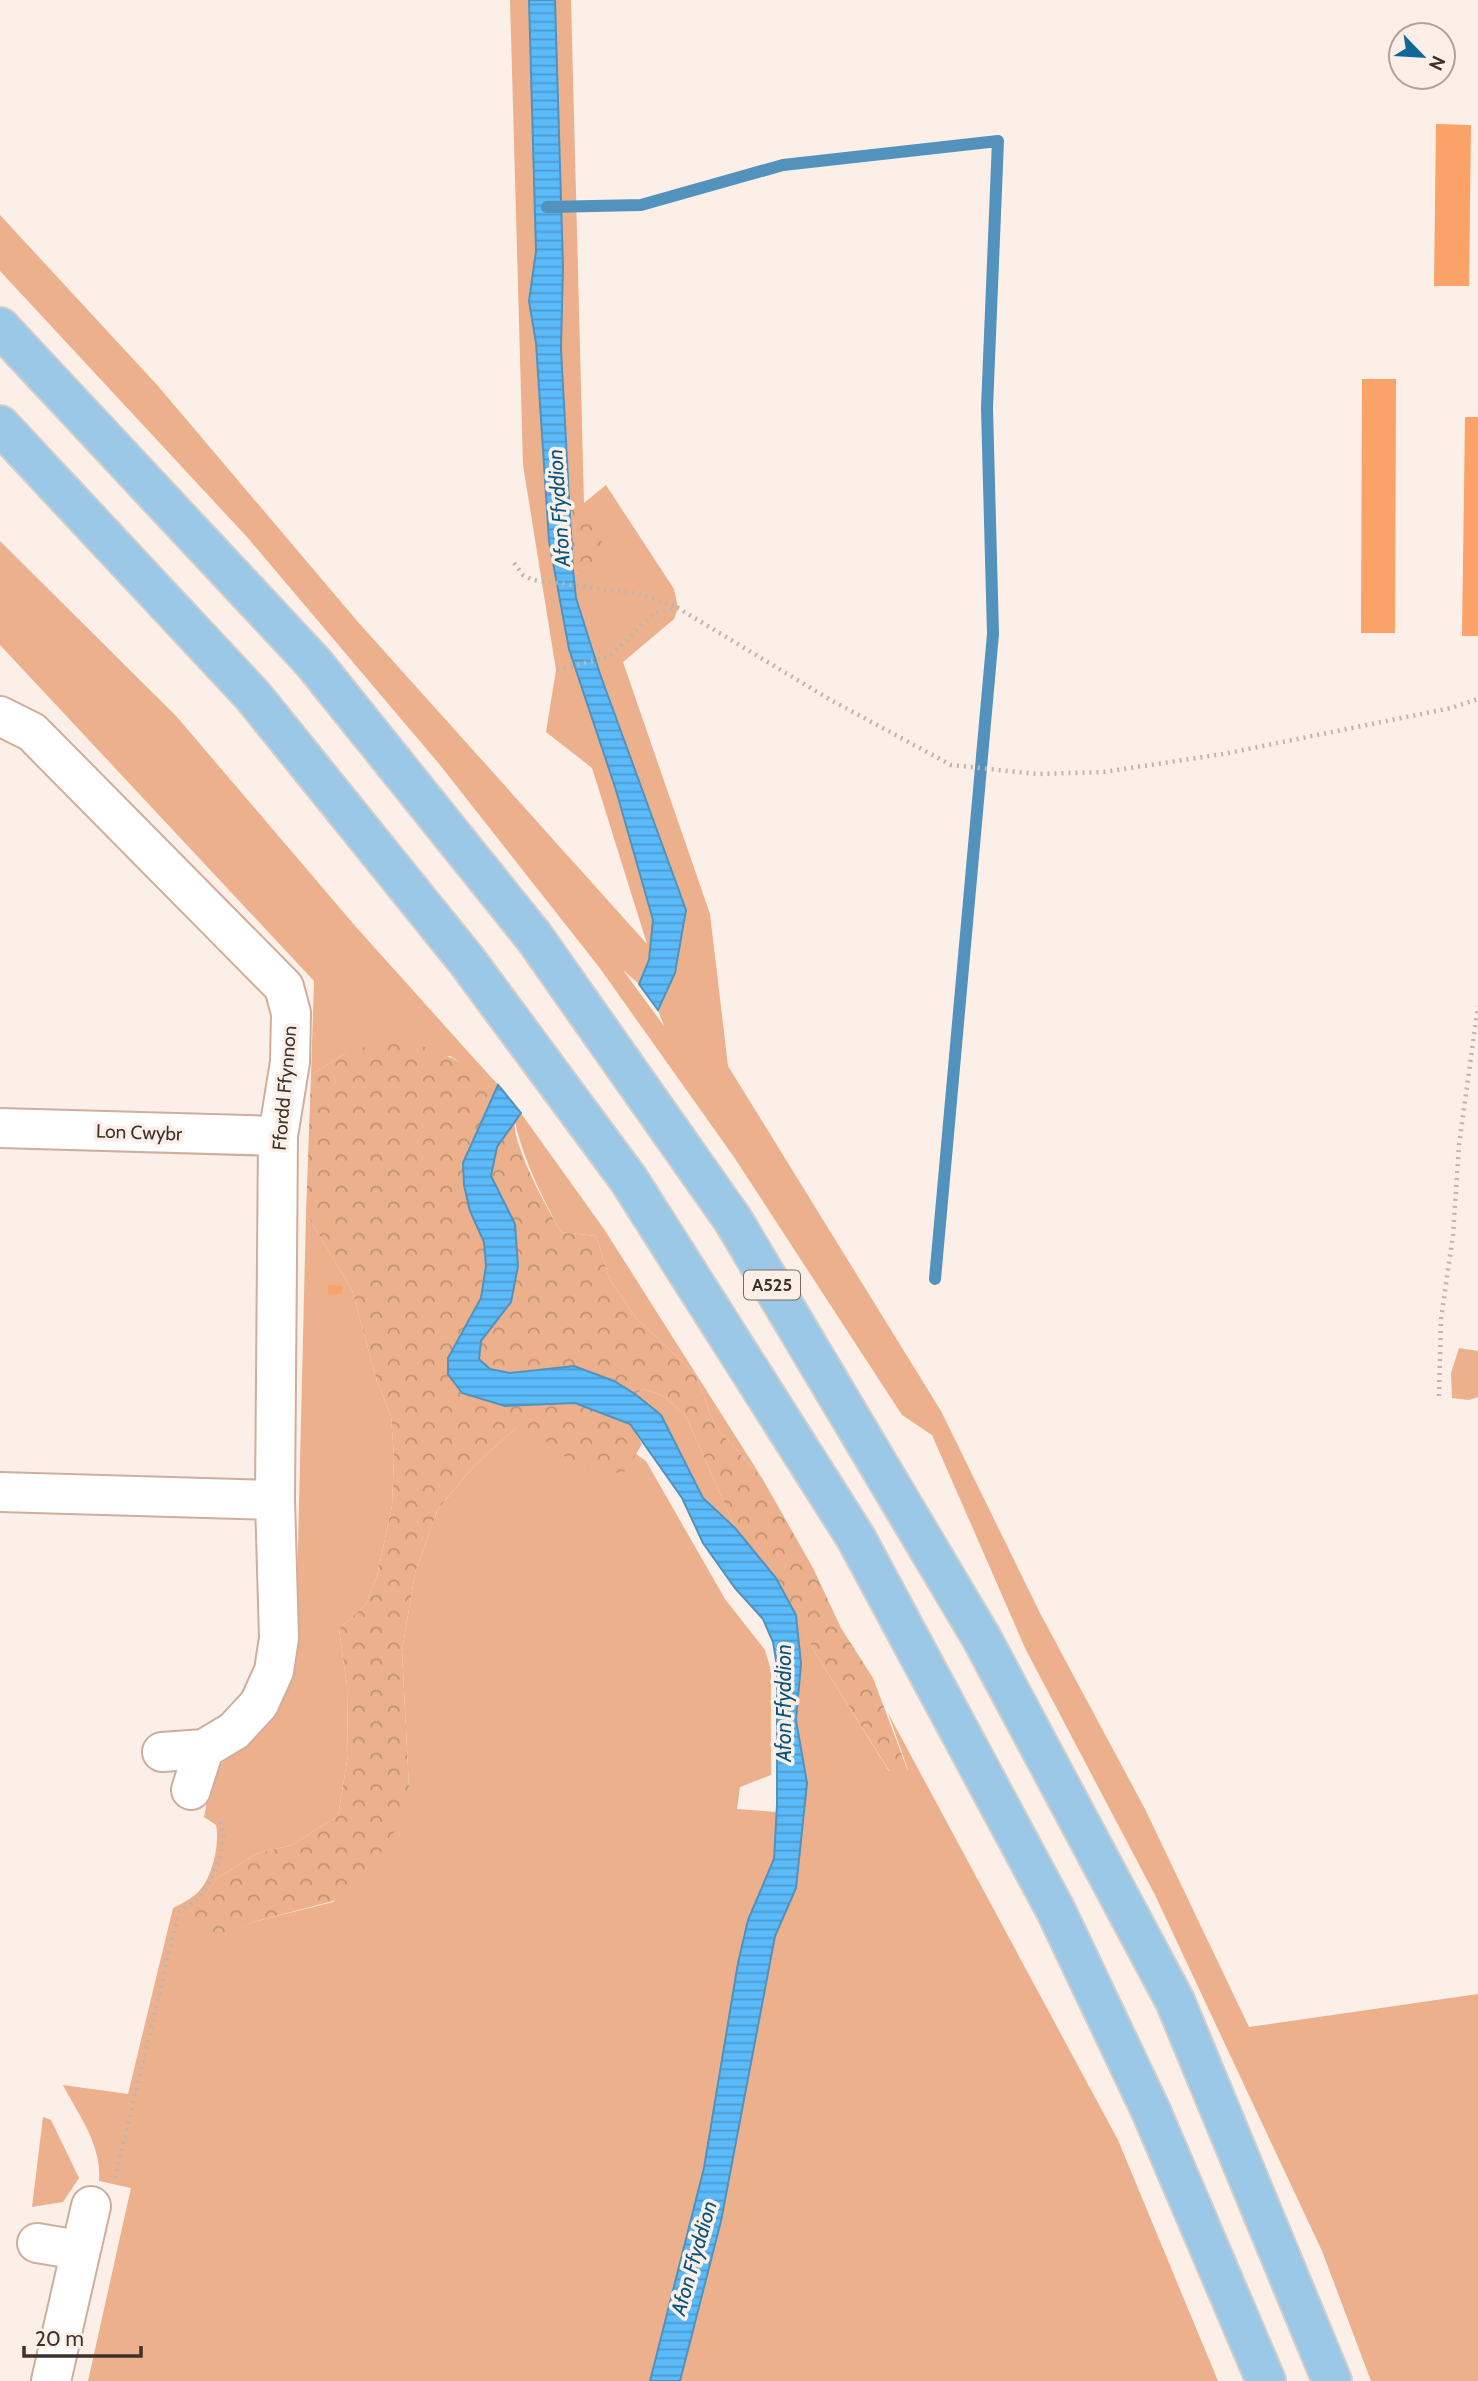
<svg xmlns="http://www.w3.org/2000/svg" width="1478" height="2381" font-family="Cabin,sans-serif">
	<defs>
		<pattern id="forest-crowns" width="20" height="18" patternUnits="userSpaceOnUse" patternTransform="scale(1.75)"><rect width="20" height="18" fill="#ecb18c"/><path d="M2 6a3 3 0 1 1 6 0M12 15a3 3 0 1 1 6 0" fill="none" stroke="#c19173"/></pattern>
		<pattern id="water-rules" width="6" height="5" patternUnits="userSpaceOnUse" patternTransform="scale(1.75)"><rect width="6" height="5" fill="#5bbbfa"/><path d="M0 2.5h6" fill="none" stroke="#4d99cb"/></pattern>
	</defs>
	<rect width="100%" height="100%" fill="#fcefe7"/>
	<g fill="#ecb18c">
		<polygon points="510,0 529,0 536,251 529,301 536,343 549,541 569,649 616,790 653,920 649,960 639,984 623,970 664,1026 658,1010 675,973 685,910 600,674 576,598 573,569 578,574 577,505 571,510 561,349 563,266 555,0 571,0 584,503 606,485 674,589 678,608 674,619 623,662 710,914 728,1066 941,1411 1040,1613 1145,1809 1249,2027 1478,1994 1478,2381 1371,2381 1322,2251 1155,1895 1026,1650 932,1435 902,1415 734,1157 599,967 440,765 247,537 0,271 0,215 158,386 358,622 647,944 592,768 546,732 556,670 523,465"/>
		<polygon points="0,541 177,717 356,927 498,1085 450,1056 346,1053 311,1075 314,981 0,645"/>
		<path d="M510,1098l94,131 158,249 -47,-52 -20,-52 -59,-56 -26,-38 -14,-44 -35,-4c-24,-44 -43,-84 -51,-134z"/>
		<path d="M306,1213l46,77 25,91 14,35 3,40 -2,50 -15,70 -11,28 -27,25 8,57 1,69 -10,61 -46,29 -34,8 -42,26 -24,38 31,22 30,-17 80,-20 76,-115 -7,-136 13,-78 23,-64 36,-43 43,-39 47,-3 45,11 37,26 79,138 40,51 6,20v105l-31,12 -3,22 40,3 -3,47 -36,104 -34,205 -54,213h-562l43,-193 -32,-7c3,-36 -20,-65 -36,-96l65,9 45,-186c8,-4 18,-9 24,-15 15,-13 23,-49 19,-68l-12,-8 7,-36 7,-14 57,-51 20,-45z"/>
		<polygon points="1459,1348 1478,1351 1478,1397 1469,1400 1452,1398 1451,1373"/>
		<polygon points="643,1389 662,1395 686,1416 735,1528 703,1498 661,1415 635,1394"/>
		<polygon points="796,1615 816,1654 889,1771 908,1770 888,1713 1118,2140 1218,2381 680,2381 721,2221 775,1936 796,1888 807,1783 796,1719 801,1664"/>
		<polygon points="43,2117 51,2120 79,2178 63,2202 32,2207"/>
	</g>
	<g fill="url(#forest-crowns)">
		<path d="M577,505h7c19,30 26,37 4,69h-10l-5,-5 -2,-59z"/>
		<path d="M396,1037c28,10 99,33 113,60 6,12 4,29 8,42 10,33 27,63 44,93l35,4 14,44 26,38 59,56 20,52 47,52 51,90 28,60 32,50 35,93 -18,1 -74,-118 -40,-76 -41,-50 -49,-112 -24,-21 -19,-6 -8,5 -5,30 12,20 -16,27 -23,4 -27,-10 -49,-38h-10l-43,39 -36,43 -23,64 -13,78 7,136 -9,33 -12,25 -55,56 -80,21 -30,18 -32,-23 25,-38 42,-26 34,-8 46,-29 10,-61 -1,-69 -8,-57 27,-25 11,-28 15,-70 2,-50 -3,-40 -14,-35 -25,-91 -46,-77 5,-138 35,-22z"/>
	</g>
	<g fill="url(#water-rules)" stroke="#5292bc" stroke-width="2">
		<polygon points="529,0 555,0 563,266 561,349 573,569 576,598 600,674 686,910 675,973 658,1010 639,984 649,960 653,920 616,790 569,649 549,541 536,343 529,301 536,251"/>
		<polygon points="498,1085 521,1113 497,1147 491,1176 515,1224 518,1266 511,1302 481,1341 479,1359 490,1369 510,1373 574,1366 614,1381 635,1394 661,1415 703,1498 735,1528 776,1578 796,1615 801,1664 796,1720 807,1783 796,1888 775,1936 721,2221 680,2381 650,2381 704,2168 738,1963 748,1920 774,1859 777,1805 777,1666 773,1642 763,1619 735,1588 703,1543 682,1498 630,1424 575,1403 505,1406 462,1393 448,1374 448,1358 481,1298 486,1266 484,1242 470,1211 464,1185 463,1163"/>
	</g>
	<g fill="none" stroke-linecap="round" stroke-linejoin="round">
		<polyline stroke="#5292bc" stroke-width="12" points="547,207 641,205 783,165 998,141 987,408 993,634 935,1279"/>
	</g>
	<g fill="#fba269">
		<polygon points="1436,124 1471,125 1469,286 1434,286"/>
		<polygon points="1362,379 1396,379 1395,633 1361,633"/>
		<polygon points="1465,417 1478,417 1478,636 1462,636"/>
		<polygon points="328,1285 343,1286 342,1294 328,1294"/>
	</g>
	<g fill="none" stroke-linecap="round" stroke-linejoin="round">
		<defs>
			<g id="minor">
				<polyline points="0,716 32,732 284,987 291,1013 290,1062 278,1136 275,1500 279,1638 274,1671 259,1704 234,1731 204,1749 162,1752"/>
				<polyline points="0,1128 278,1136"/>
				<polyline points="0,1492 275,1500"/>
				<polyline points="191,1790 204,1749"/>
				<polyline points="37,2243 79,2250"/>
				<polyline points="51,2381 91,2206"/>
			</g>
			<g id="primary">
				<polyline points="0,327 313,662 534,937 733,1220 981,1637 1175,2001 1332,2381"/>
				<polyline points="0,425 253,696 467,961 629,1180 856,1538 1056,1911 1151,2111 1266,2381"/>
			</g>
		</defs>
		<use href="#minor" stroke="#ceae9c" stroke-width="42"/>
		<use href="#primary" stroke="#d1cecc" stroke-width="42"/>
		<g stroke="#c1b4ad" stroke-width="4.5" stroke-dasharray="2 5" stroke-linecap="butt">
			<polyline points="514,563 523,575 533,580 640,594 678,608"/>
			<polyline points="557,670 609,657 654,613 678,608 829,699 951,765 1037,774 1104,772 1223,754 1451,708 1478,699"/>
			<polyline points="1439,1396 1441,1319 1453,1235 1459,1145 1478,1006"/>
			<path d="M115,2178l64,-266c7,-5 17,-10 22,-17 15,-21 30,-55 17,-78"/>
		</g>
		<use href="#minor" stroke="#fff" stroke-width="38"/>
		<use href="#primary" stroke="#9bc8e7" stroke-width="38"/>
	</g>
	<g text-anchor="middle" stroke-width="7" stroke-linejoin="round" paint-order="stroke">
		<rect fill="#fcefe7" stroke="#776a63" stroke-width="2" x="744" y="1270.5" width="56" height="29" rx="5"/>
		<g font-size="18" font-weight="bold" fill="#3e312a">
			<text x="772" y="1291">A525</text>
		</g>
		<g font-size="19" fill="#3e312a" stroke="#fcefe7">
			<text transform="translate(284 1088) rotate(-85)" y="7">Ffordd Ffynnon</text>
			<text transform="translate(139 1132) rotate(2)" y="7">Lon Cwybr</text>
		</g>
		<g font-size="21" font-style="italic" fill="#07547e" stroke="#fcefe7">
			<text transform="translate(559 508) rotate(-94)" y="7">Afon Ffyddion</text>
			<text transform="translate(784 1703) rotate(-90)" y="7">Afon Ffyddion</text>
			<text transform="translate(694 2258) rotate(-74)" y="7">Afon Ffyddion</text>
		</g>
	</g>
	<g transform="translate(1422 56) rotate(115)"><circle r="33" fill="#fcefe7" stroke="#b0a39b" stroke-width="2"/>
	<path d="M0-5L12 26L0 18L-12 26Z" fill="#106898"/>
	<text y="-10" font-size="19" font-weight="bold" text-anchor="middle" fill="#3e312a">N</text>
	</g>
	<path d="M24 2346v10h117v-10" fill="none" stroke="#3e312a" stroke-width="3.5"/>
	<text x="35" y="2346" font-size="21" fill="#3e312a" stroke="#fcefe7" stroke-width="5" paint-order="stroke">20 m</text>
</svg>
